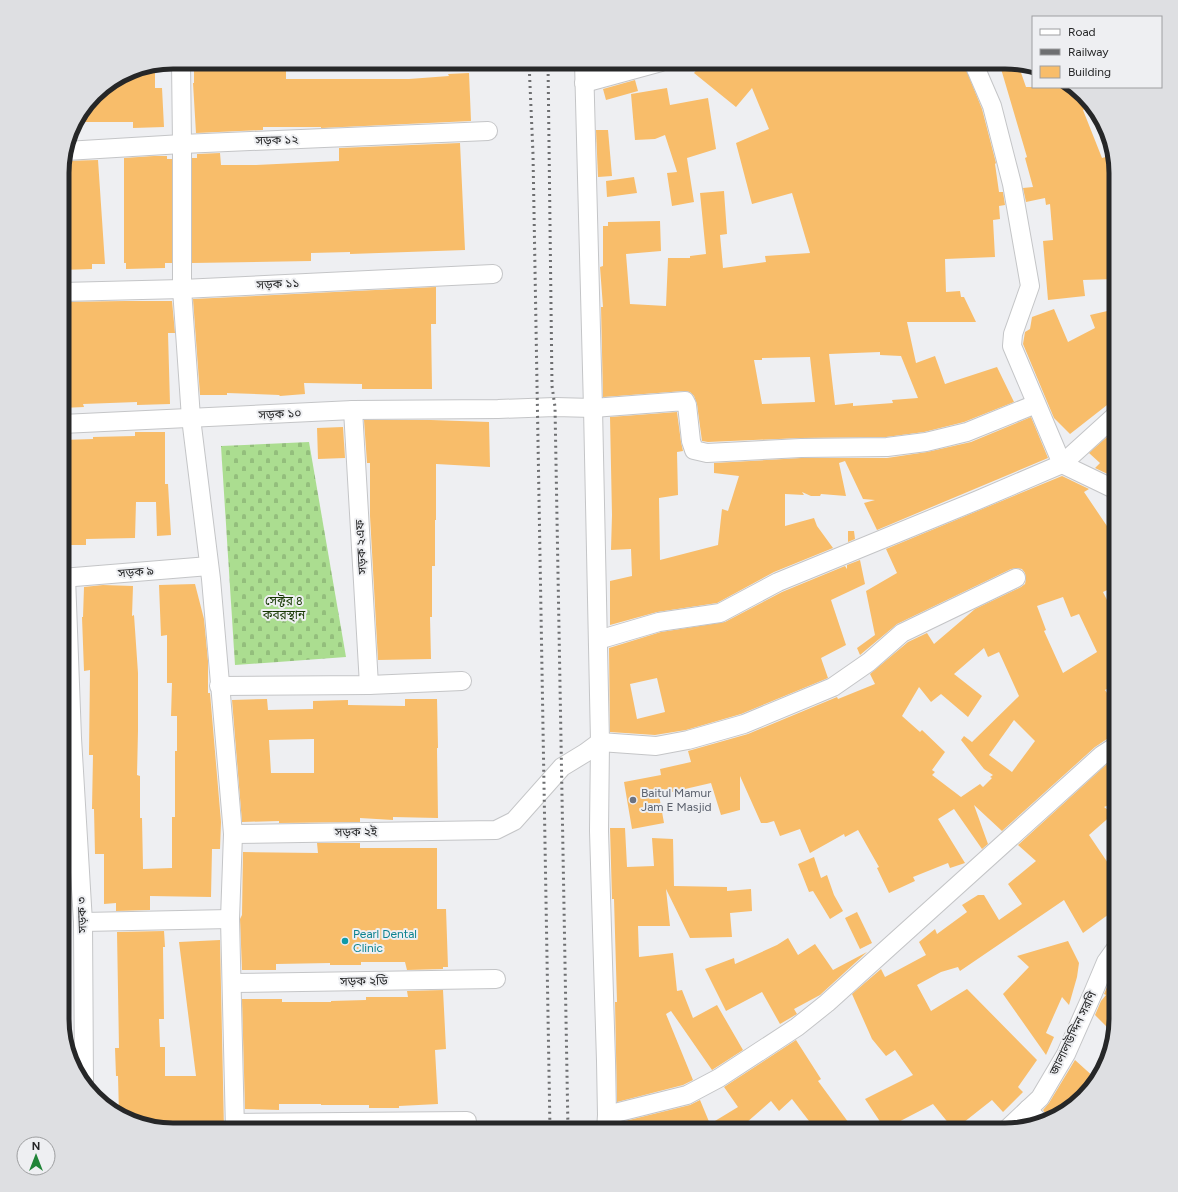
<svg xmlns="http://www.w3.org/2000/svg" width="1178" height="1192" font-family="Figtree,'Noto Sans Bengali',sans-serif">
	<defs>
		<pattern id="cemetery-stones" width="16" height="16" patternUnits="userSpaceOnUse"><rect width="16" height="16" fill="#abdd90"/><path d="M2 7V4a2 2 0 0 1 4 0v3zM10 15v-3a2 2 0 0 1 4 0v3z" fill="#93be7c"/></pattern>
	</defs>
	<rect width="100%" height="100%" fill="#eeeff2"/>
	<polygon fill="url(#cemetery-stones)" points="309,442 346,657 235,665 221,446"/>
	<g fill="#f8bd6a" fill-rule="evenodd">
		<polygon points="194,62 286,62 286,79 409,79 449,76 448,74 469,73 471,121 321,128 321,127 263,127 263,130 196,133 193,83 194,83"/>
		<polygon points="599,62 621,62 600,68"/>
		<path d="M703,62h260l19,47 14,54 -1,1 4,28h4l2,13 -6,1 1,13 -7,1 2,37 -50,2 1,33 14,-1 1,6h3l12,25h-69l9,41 19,-7 10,28 52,-17 17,35 -50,20 -40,10 -38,5 -86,1 -92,4 -6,-1 -5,-37 -3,-8 -4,-4 -6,-1 -81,6 -2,-90h2l-3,-40 3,-1v-40h5v-4l52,-1 1,30 -35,3 4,50 36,2 2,-48h22v-2l16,-2 -6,-61 24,-2 3,43 -7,1 3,33 43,-6 -1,-6 45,-3 -18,-60 -40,11 -16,-61 33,-14 -17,-41 -16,19 -42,-34zM880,352v3l21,1 17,42 -26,2 1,3 -40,3v-3l-18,2 -6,-51zM810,357l5,45 -53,2 -8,-44h8v-2z"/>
		<polygon points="999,62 1012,62 1018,64 1026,87 1072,87 1079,93 1085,109 1083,110 1102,158 1113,155 1116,173 1116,180 1112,181 1116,202 1116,249 1113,250 1115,279 1083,280 1085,296 1048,300 1043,241 1053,240 1050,204 1046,205 1045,198 1026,202 1023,188 1033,187 1025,158 1027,157"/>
		<polygon points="155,66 155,88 162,88 164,127 133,128 133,122 75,122 100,90 131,70"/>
		<polygon points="635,80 638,91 606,100 603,89"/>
		<polygon points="667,88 670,105 708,98 716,149 687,158 694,202 672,206 667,173 677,172 665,135 655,139 635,140 631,94"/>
		<polygon points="596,130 608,130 612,176 598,177"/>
		<polygon points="460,143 465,250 350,254 350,252 311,253 311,261 192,263 192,158 197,158 197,154 220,153 221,165 256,165 339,161 339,148"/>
		<polygon points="154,156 167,156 167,159 172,159 172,263 165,263 165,268 126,269 126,263 124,263 124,158"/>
		<polygon points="98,160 105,264 92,264 92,269 62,270 62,166 63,161"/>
		<polygon points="634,177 637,193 607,197 606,181"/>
		<polygon points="436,287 436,324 431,324 432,389 362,389 362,384 304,383 305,394 280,396 279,395 227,393 227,395 200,395 193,299"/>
		<polygon points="125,301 172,301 175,333 168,333 170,404 137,405 137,402 83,404 84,407 62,408 62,302"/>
		<polygon points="1054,309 1068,342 1095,328 1090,315 1116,309 1116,398 1070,434 1054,418 1023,344 1025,332 1030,329 1032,317"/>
		<polygon points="677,412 681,442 683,451 677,452 678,495 659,498 660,560 718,545 722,509 728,511 739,476 714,473 714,463 801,458 887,458 927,452 971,442 1031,417 1048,458 877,530 864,503 875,500 863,499 845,461 839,463 846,496 821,494 820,496 811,496 802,492 804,495 785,494 785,526 814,518 817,526 833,548 774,572 717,603 657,612 610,625 610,581 632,576 631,549 611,550 612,515 610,417"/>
		<polygon points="364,420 431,420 489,422 490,467 436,464 436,520 435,520 435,566 432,566 432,617 430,617 431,659 378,660 370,516 370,463 367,463"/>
		<polygon points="343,427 345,458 318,459 317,428"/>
		<polygon points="1116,429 1116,478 1095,468 1100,463 1089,453"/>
		<polygon points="135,432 165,432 165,484 168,484 171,535 157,536 156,502 136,502 135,538 86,539 86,545 62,545 62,440 93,439 93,437 135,436"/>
		<path d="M1062,476l27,13 -5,3 27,40 5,-2v56l-13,6 13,26v66l-11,6 11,16v30l-6,1 -15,10 -93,84 -28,-26 14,39 -6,5 -28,-40 -16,10 27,44 -15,5 -2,-5 -35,14 2,4 -26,12 -12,-25 2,-1 -21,-37 -13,7 -1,-3 -34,19 -10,-24 -20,7 -6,-15 -7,2h-6l-21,-47v34l-19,5 -10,-32 -52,12 5,28 -32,6 -8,-47 37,-7 -1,-6 31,-7 -3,-11 60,-17 89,-37 1,2 37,-15 -5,-10 38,-32 19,-9 7,11 41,-35 46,-22 4,-3 1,-5 -1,-6 -3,-4 -5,-1 -6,1 -114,55 -37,31 -3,-7 18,-13 -9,-44 31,-18 -11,-24zM1063,597l8,20 8,-3 18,38 -34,21 -19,-42 2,-1 -9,-24zM984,648l4,9 11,-5 20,44 -47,46 -8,-6 -3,4 23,29 9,6 -3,2 2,1 -9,9 -3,-3 -19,13 -29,-22 3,-3 -3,-2 13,-18 -23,-22 -2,2 -18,-16 17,-29 12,15 10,-8 27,23 14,-21 -28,-22zM1014,720l21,21 -23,31 -23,-17z"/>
		<polygon points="848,531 854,531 855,539 848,542"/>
		<path d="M860,560l5,24 -34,16 15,45 -25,13 7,20 -87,36 -55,16 -31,5 -45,-3 -1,-84 52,-16 64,-10 57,-30 63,-26 2,3v-4zM657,678l8,34 -28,7 -7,-35z"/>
		<polygon points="195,584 204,619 208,661 208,693 210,693 221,822 220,849 212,849 211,897 150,896 150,910 116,911 116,903 104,904 104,854 95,854 94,809 92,809 93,755 89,755 90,670 84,671 82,617 83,617 84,587 103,585 133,586 132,616 134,615 138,673 138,731 137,775 140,776 140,818 142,818 143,869 172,868 172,817 175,817 175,751 177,751 177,716 171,716 172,683 167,683 167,635 161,636 159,585"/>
		<path d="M267,699l1,11 45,-1v-8l35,-1v5l57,1v-7h32l1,49h-1l1,70 -45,-1v3l-33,-2v4l-81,1v-2l-37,1 -10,-122zM314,739v34h-43l-2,-33z"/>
		<polygon points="1116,758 1116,802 1104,807 1113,814 1089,835 1110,866 1116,862 1116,909 1083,933 1064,900 960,971 958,967 941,972 917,985 931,1011 967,989 1037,1060 1018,1087 1023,1092 1003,1112 992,1100 954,1130 933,1104 885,1129 865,1099 913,1075 895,1050 886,1056 872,1039 852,994 881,969 885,977 926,955 919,942 935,929 937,934 967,912 962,905 978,895 984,895 999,920 1022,904 1008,884 1036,861 1018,845 1108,763"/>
		<polygon points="610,828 625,828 627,867 654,866 652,838 673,839 674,886 727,887 727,891 751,889 752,911 730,913 732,937 690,938 666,889 670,926 638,926 639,957 673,953 677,991 682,990 693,1018 717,1005 743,1050 712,1070 671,1011 666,1014 693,1080 683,1085 617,1102 615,1002 617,1002 614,899 612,899"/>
		<polygon points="317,843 360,843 360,848 437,848 437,909 446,909 448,967 443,967 443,969 407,970 405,962 361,962 361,965 330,965 330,963 276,964 276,970 242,970 240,919 242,915 243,852 318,853"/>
		<polygon points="814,857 821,878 827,875 834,895 843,911 830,919 813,891 809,892 798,864"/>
		<polygon points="857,912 872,943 860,949 845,918"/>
		<polygon points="164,931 165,947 163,947 164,1019 159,1019 160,1047 165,1047 165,1076 196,1076 179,942 220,940 224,1130 173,1130 124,1119 119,1114 118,1076 116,1076 115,1048 119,1048 117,932"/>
		<polygon points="788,938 798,955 815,944 833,970 867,952 820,995 794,1009 797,1014 780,1024 762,992 726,1011 705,969 734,958 735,964 777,945"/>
		<polygon points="1068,941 1079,963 1077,977 1069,1005 1062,997 1046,1033 1054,1037 1046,1055 1003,994 1029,967 1017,956"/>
		<polygon points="1116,966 1116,1019 1108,1028 1095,1015 1101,1001 1106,995 1104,994"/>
		<polygon points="443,990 446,1049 435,1050 438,1104 399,1106 399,1108 369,1108 369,1105 321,1105 321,1104 279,1104 279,1110 245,1109 242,999 282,999 282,1002 331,1002 331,1001 366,1000 366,997 408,997 407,991"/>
		<polygon points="796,1040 821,1079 818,1081 854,1130 816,1130 792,1099 779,1111 771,1101 738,1130 617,1130 617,1123 690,1105 700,1100 710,1124 738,1107 724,1087"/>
		<polygon points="1075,1060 1096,1079 1078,1103 1050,1120 1043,1110 1049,1103"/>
	</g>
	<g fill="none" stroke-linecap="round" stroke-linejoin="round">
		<defs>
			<g id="street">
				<polyline points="181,62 182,144 182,289 191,418 211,579 233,834 230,919 235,1130"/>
				<polyline points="584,62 593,408 600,742 599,831 606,1061 607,1115 606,1130"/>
				<polyline points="973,62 992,106 1012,184 1030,286 1013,334 1012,346 1062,464 1116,490"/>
				<polyline points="584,83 661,62"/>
				<polyline points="66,151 182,144 488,131"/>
				<polyline points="62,292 182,289 493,274"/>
				<polyline points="353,410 369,685"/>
				<polyline points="62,424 353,410 498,409 555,407 593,408 685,401 687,405 691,441 694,450 707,453 801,448 887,447 926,442 967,432 1036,404"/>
				<polyline points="66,577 72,738 83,922 84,1084"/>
				<polyline points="62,578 209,566"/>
				<polyline points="598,640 659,622 720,613 778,582 978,500 1062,464 1116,415"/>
				<polyline points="219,686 369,685 462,681"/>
				<polyline points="233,834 496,830 514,821 562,767 585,753 600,742 656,746 688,740 744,724 833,687 869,662 902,633 1016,578"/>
				<polyline points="83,922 230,919"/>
				<polyline points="232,983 496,979"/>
				<polyline points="1028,1109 1040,1123"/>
				<polyline points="607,1115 687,1095 719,1078 797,1027 827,1003 1102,755 1116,746"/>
				<polyline points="235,1123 467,1121"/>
				<polyline points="1006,1130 1040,1098 1066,1054 1093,993 1106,962 1116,948"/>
			</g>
		</defs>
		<use href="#street" stroke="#c4c5c7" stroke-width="20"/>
		<use href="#street" stroke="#fff" stroke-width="18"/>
		<g stroke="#6e6f71" stroke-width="3" stroke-dasharray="2 4" stroke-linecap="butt">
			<polyline points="529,62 533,154 550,1130"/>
			<polyline points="548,62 552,386 555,407 568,1130"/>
		</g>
	</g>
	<circle fill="#6b7280" stroke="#eeeff2" stroke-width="1.5" cx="633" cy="800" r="4"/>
	<circle fill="#0f9aa8" stroke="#eeeff2" stroke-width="1.5" cx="345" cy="941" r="4"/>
	<g text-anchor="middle" stroke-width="4" stroke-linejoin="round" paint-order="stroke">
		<g font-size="12" fill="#262728" stroke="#eeeff2">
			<text transform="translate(277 140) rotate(-2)" y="4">সড়ক ১২</text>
			<text transform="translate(278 284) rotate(-3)" y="4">সড়ক ১১</text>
			<text transform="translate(280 414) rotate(-3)" y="4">সড়ক ১০</text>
			<text transform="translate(361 547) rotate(-93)" y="4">সড়ক ২এফ</text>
			<text transform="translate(136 572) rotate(-5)" y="4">সড়ক ৯</text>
			<text transform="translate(356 832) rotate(-1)" y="4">সড়ক ২ই</text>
			<text transform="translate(82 915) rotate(-92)" y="4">সড়ক ৩</text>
			<text transform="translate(364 981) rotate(-1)" y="4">সড়ক ২ডি</text>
			<text transform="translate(1073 1033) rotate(-64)" y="4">জালালউদ্দিন সরণি</text>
		</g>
		<g font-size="12" fill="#153600" stroke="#eeeff2">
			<text x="284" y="605">সেক্টর ৪<tspan x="284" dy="14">কবরস্থান</tspan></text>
		</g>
		<g font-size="12" fill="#5b616d" stroke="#eeeff2" text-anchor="start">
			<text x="641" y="797">Baitul Mamur<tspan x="641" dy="14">Jam E Masjid</tspan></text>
		</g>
		<g font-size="12" fill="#0d838f" stroke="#eeeff2" text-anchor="start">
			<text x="353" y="938">Pearl Dental<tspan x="353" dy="14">Clinic</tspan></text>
		</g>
	</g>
	<path d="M0 0H1178V1192H0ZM173 69H1005A104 104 0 0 1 1109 173V1019A104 104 0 0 1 1005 1123H173A104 104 0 0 1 69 1019V173A104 104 0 0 1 173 69Z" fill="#dedfe2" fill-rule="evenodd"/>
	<path fill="none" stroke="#262728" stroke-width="5" d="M173 69H1005A104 104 0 0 1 1109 173V1019A104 104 0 0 1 1005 1123H173A104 104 0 0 1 69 1019V173A104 104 0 0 1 173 69Z"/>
	<rect x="1032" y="16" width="130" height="72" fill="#eeeff2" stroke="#9e9fa1"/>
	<rect x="1040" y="29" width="20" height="6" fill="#ffffff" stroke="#9e9fa1"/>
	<text x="1068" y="36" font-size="12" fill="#262728">Road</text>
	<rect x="1040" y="49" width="20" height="6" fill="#6e6f71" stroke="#9e9fa1"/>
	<text x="1068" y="56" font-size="12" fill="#262728">Railway</text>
	<rect x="1040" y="66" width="20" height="12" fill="#f8bd6a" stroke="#9e9fa1"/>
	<text x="1068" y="76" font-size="12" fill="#262728">Building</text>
	<g transform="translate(36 1156)"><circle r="19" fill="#eeeff2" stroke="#9e9fa1"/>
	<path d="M0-3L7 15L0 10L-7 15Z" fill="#208438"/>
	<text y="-6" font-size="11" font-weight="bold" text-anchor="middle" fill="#262728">N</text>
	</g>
</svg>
